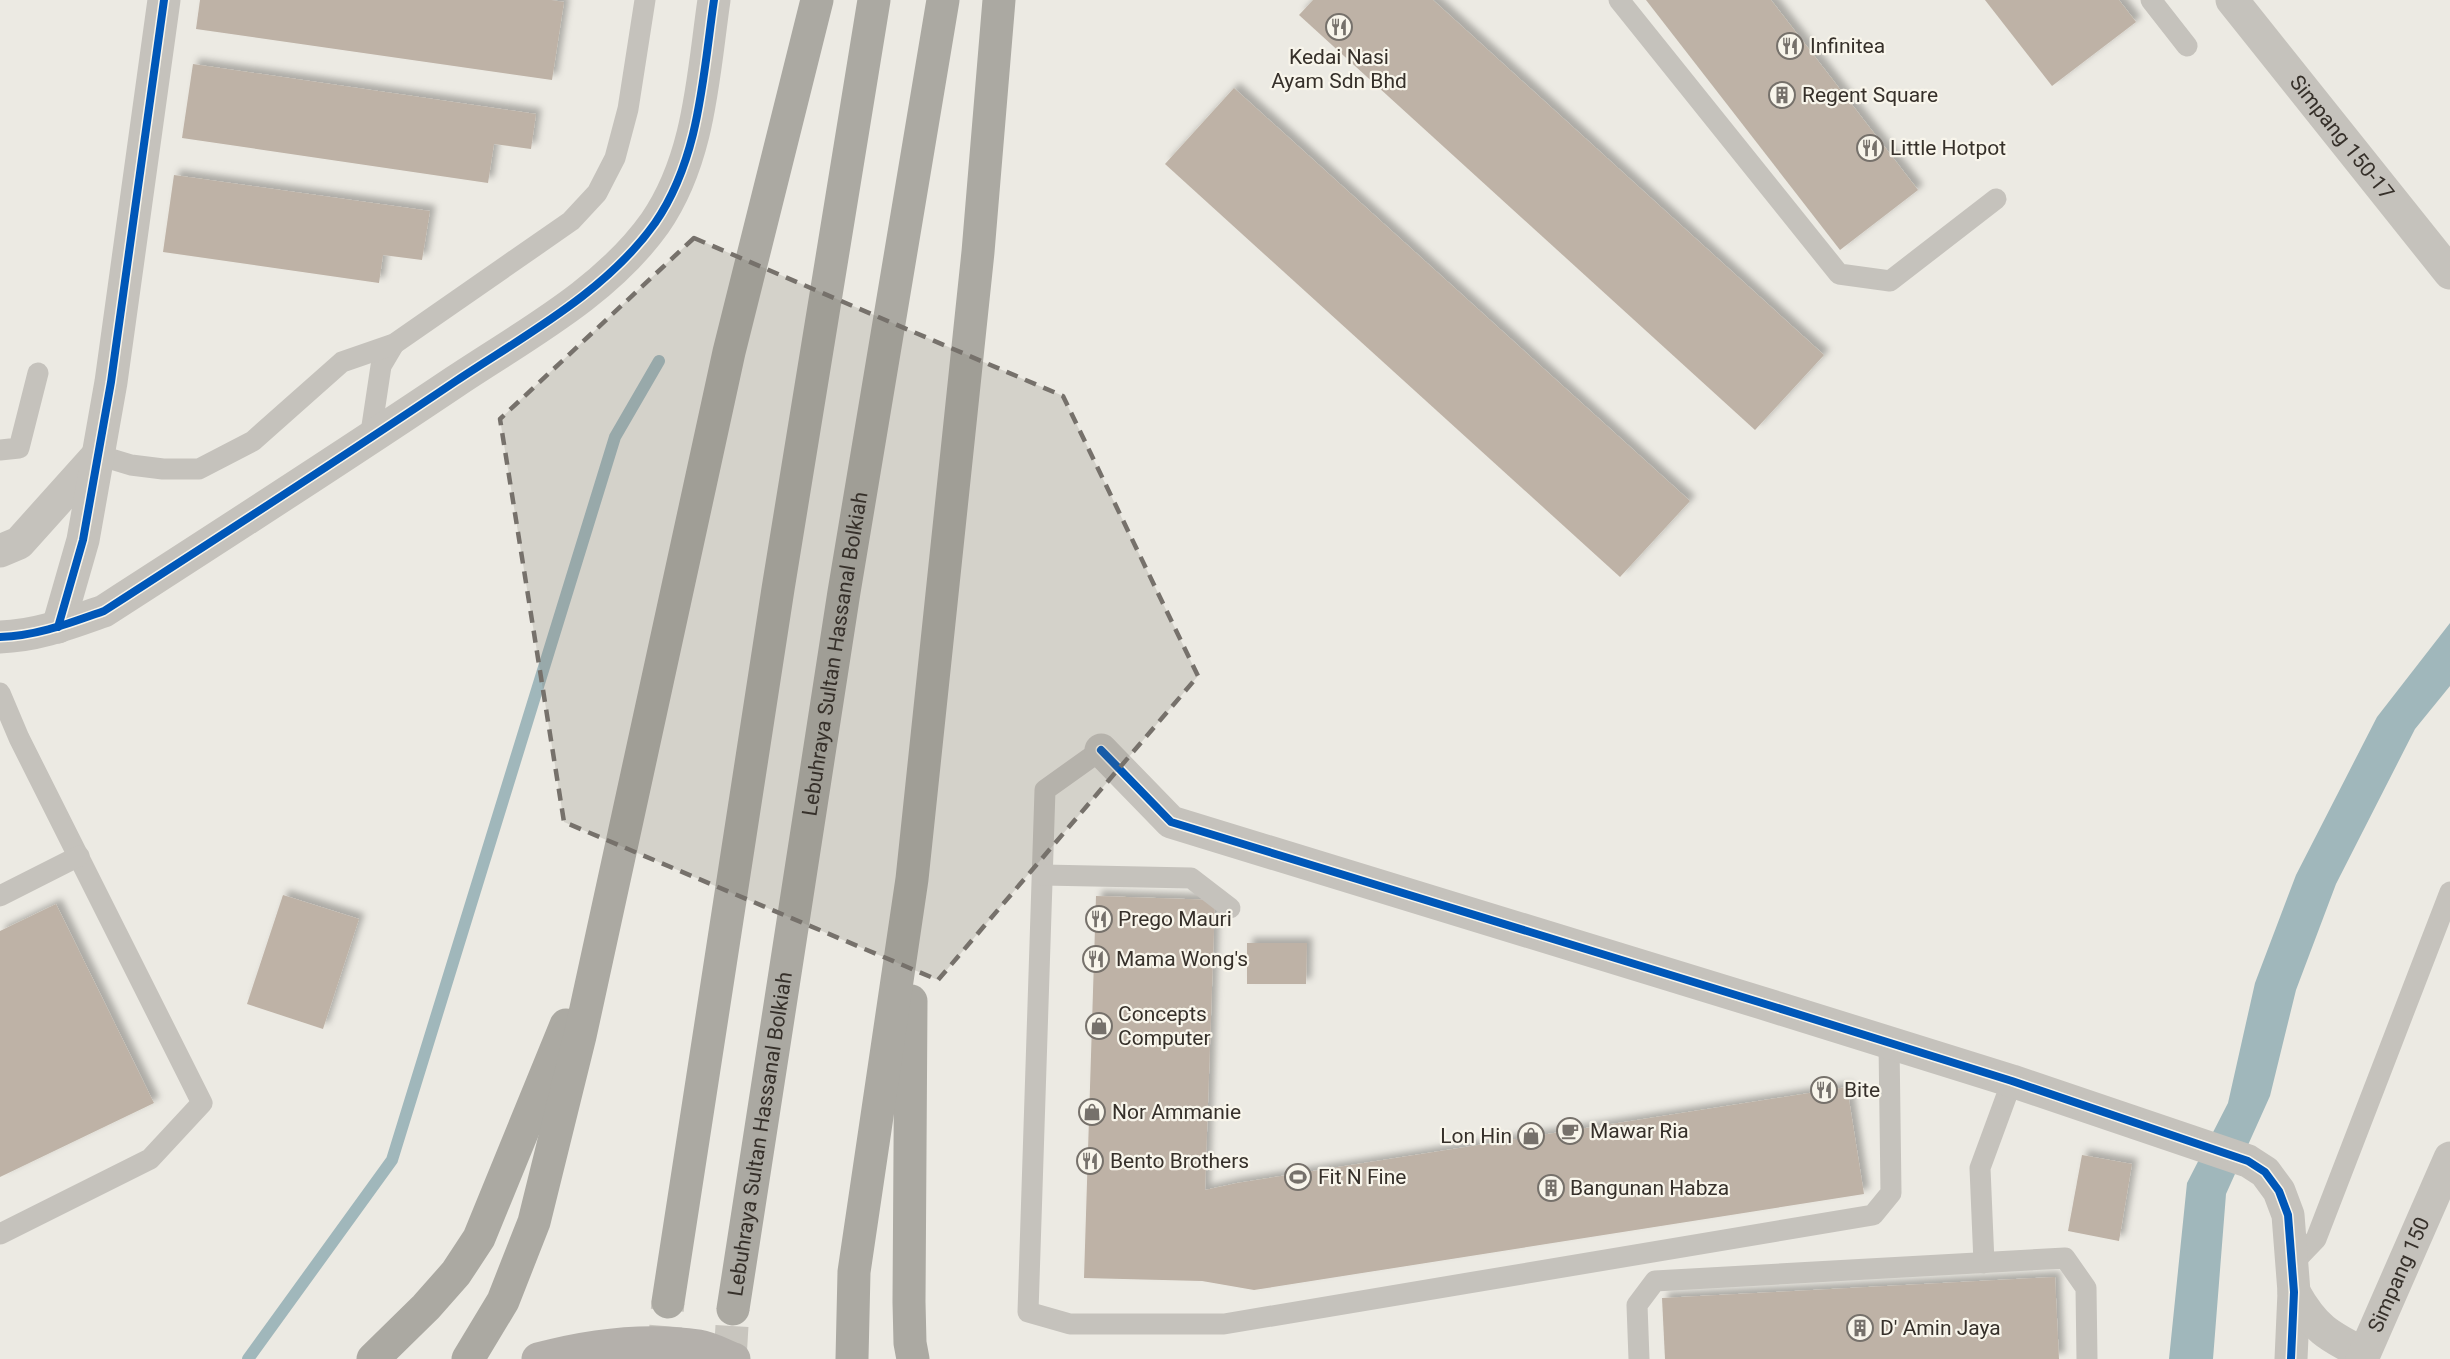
<svg xmlns="http://www.w3.org/2000/svg" width="2450" height="1359" font-family="Roboto,sans-serif">
	<defs>
		<filter id="shadow"><feDropShadow dx="5.5" dy="-5.5" stdDeviation="3" flood-color="#0004"/></filter>
	</defs>
	<rect width="100%" height="100%" fill="#eceae3"/>
	<polygon fill="#a0b7bb" points="2450,623 2450,686 2415,729 2336,884 2296,990 2270,1096 2226,1194 2213,1359 2169,1359 2187,1183 2228,1103 2255,983 2296,875 2377,717"/>
	<g fill="none" stroke-linecap="round" stroke-linejoin="round">
		<polyline stroke="#a0b7bb" stroke-width="12" points="248,1359 392,1160 615,437 659,361"/>
	</g>
	<g fill="#beb2a6" filter="url(#shadow)">
		<polygon points="200,0 551,0 564,2 552,80 196,29"/>
		<polygon points="1313,0 1433,0 1824,355 1755,430 1299,15"/>
		<polygon points="1646,0 1771,0 1918,190 1840,250"/>
		<polygon points="1985,0 2119,0 2136,22 2052,86"/>
		<polygon points="193,64 536,114 531,149 494,144 488,183 182,138"/>
		<polygon points="1234,88 1690,501 1620,577 1165,164"/>
		<polygon points="174,175 430,211 422,260 383,255 379,283 163,252"/>
		<polygon points="283,895 359,919 323,1029 247,1004"/>
		<polygon points="1096,896 1215,900 1205,1190 1237,1183 1847,1087 1864,1194 1254,1290 1202,1281 1084,1278"/>
		<polygon points="56,904 154,1103 0,1177 0,931"/>
		<polygon points="1247,943 1307,943 1306,984 1247,984"/>
		<polygon points="2082,1155 2132,1164 2119,1241 2068,1231"/>
		<polygon points="2055,1277 2059,1359 1665,1359 1662,1298"/>
	</g>
	<g fill="none" stroke-linecap="round" stroke-linejoin="round">
		<g stroke="#c8c5be" stroke-width="33" stroke-dasharray="33 16" stroke-linecap="butt">
			<polyline points="663,1359 668,1302"/>
			<polyline points="730,1359 733,1309"/>
		</g>
		<g stroke="#c5c2bc" stroke-width="21">
			<polyline points="1619,0 1839,274 1890,281 1996,199"/>
			<polyline points="2151,0 2187,46"/>
			<polyline points="370,439 381,366 394,344"/>
			<polyline points="0,450 19,448 38,373"/>
			<polyline points="98,455 131,465 163,469 199,469 253,441 342,362 394,344 571,221 597,193 615,158 628,109 645,0"/>
			<polyline points="0,693 19,738 202,1103 150,1159 0,1234"/>
			<polyline points="1101,750 1045,790 1028,1312 1070,1324 1224,1324 1873,1215 1891,1193 1889,1043"/>
			<polyline points="1043,875 1191,878 1230,908"/>
			<polyline points="0,896 79,856"/>
			<polyline points="1984,1263 1980,1168 2012,1081"/>
			<polyline points="2292,1264 2316,1239 2450,892"/>
			<polyline points="1639,1359 1637,1305 1655,1281 2065,1258 2086,1288 2087,1359"/>
		</g>
		<g stroke="#c5c2bc" stroke-width="33">
			<path id="s1" d="M2232,0l218,273"/>
			<polyline points="0,551 19,543 98,455"/>
			<polyline points="58,627 83,540 111,382 164,0"/>
			<path d="M0,637c37,-1 70,-14 104,-26 118,-76 236,-152 352,-230 69,-46 150,-89 199,-158 45,-65 48,-148 59,-223"/>
			<polyline points="1101,750 1171,822 1762,1003 2012,1081 2248,1161 2265,1172 2279,1191 2288,1215 2294,1292 2291,1359"/>
			<path d="M2294,1292c20,36 34,44 70,62"/>
			<path id="s2" d="M2362,1359l88,-201"/>
		</g>
		<path stroke="#b4b0ab" stroke-width="33" d="M538,1359c52,-14 107,-21 161,-13 12,2 24,9 35,13"/>
		<g stroke="#aba9a2" stroke-width="33">
			<polyline points="911,1001 909,1302 910,1343 913,1359"/>
			<polyline points="668,1302 778,589 874,0"/>
			<path id="s3" d="M733,1309l111,-717 99,-592"/>
			<polyline points="373,1359 426,1307 456,1273 479,1238 566,1025"/>
			<polyline points="468,1359 503,1301 534,1222 580,1036 729,352 817,0"/>
			<polyline points="852,1359 854,1272 912,879 978,252 999,0"/>
		</g>
		<defs>
			<g id="cycleway">
				<polyline points="58,627 83,540 111,382 164,0"/>
				<path d="M0,637c37,-1 70,-14 104,-26 118,-76 236,-152 352,-230 69,-46 150,-89 199,-158 45,-65 48,-148 59,-223"/>
				<polyline points="1101,750 1171,822 1762,1003 2012,1081 2248,1161 2265,1172 2279,1191 2288,1215 2294,1292 2291,1359"/>
			</g>
		</defs>
		<use href="#cycleway" stroke="#f8f5eb" stroke-width="11"/>
		<use href="#cycleway" stroke="#0057b8" stroke-width="8"/>
	</g>
	<path fill="#76716b" fill-opacity="0.2" stroke="#76716b" stroke-width="4.5" stroke-dasharray="12 8" stroke-linejoin="round" d="M694,238l369,158 135,280 -260,304 -374,-158 -64,-403z"/>
	<defs>
		<symbol id="restaurant-ring" viewBox="-11 -11 22 22"><circle r="9.5" fill="#f8f5eb" stroke="#76716b" stroke-width="1.5"/><path d="M-5-6h1v4h1v-4h1v4h1v-4h1v5L-1.5 .5V6h-2V.5L-5-1ZM5-6V6H3V1.5H1.5Q1.5-4 5-6Z" fill="#76716b"/></symbol>
		<symbol id="building-ring" viewBox="-11 -11 22 22"><circle r="9.5" fill="#f8f5eb" stroke="#76716b" stroke-width="1.5"/><path d="M-4-6H4V6H1V3H-1V6H-4ZM-2.5-4.3h1.7v1.8h-1.7ZM.8-4.3h1.7v1.8H.8ZM-2.5-1h1.7V.8h-1.7ZM.8-1h1.7V.8H.8Z" fill="#76716b"/></symbol>
		<symbol id="shop-ring" viewBox="-11 -11 22 22"><circle r="9.5" fill="#f8f5eb" stroke="#76716b" stroke-width="1.5"/><path d="M-5-2.5h2.3a2.7 3.5 0 0 1 5.4 0H5L5.5 6h-11ZM-1.5-2.5h3a1.5 2.3 0 0 0-3 0Z" fill="#76716b"/></symbol>
		<symbol id="cafe-ring" viewBox="-11 -11 22 22"><circle r="9.5" fill="#f8f5eb" stroke="#76716b" stroke-width="1.5"/><path d="M-5.5-4.5H6V0H3Q3 3.5 0 3.5H-2.5Q-5.5 3.5-5.5 0ZM3-3.2v2h1.7v-2ZM-6 4.5H4V6H-6Z" fill="#76716b"/></symbol>
		<symbol id="stadium-ring" viewBox="-11 -11 22 22"><circle r="9.5" fill="#f8f5eb" stroke="#76716b" stroke-width="1.5"/><path d="M0-5a6.5 5 0 1 0 0 10a6.5 5 0 1 0 0-10ZM-3.5-1.8h7v3.6h-7Z" fill="#76716b"/></symbol>
	</defs>
	<g fill-rule="evenodd">
		<use href="#restaurant-ring" x="1324" y="12" width="30" height="30"/>
		<use href="#restaurant-ring" x="1775" y="31" width="30" height="30"/>
		<use href="#building-ring" x="1767" y="80" width="30" height="30"/>
		<use href="#restaurant-ring" x="1855" y="133" width="30" height="30"/>
		<use href="#restaurant-ring" x="1084" y="904" width="30" height="30"/>
		<use href="#restaurant-ring" x="1081" y="944" width="30" height="30"/>
		<use href="#shop-ring" x="1084" y="1011" width="30" height="30"/>
		<use href="#restaurant-ring" x="1809" y="1075" width="30" height="30"/>
		<use href="#shop-ring" x="1077" y="1097" width="30" height="30"/>
		<use href="#cafe-ring" x="1555" y="1116" width="30" height="30"/>
		<use href="#shop-ring" x="1516" y="1121" width="30" height="30"/>
		<use href="#restaurant-ring" x="1075" y="1146" width="30" height="30"/>
		<use href="#stadium-ring" x="1283" y="1162" width="30" height="30"/>
		<use href="#building-ring" x="1536" y="1173" width="30" height="30"/>
		<use href="#building-ring" x="1845" y="1313" width="30" height="30"/>
	</g>
	<g text-anchor="middle" stroke-width="4.5" stroke-linejoin="round" paint-order="stroke">
		<g font-size="21" fill="#36302a" stroke="#f8f5eb" text-anchor="start">
			<text x="1810" y="53">Infinitea</text>
			<text x="1339" y="64" text-anchor="middle">Kedai Nasi<tspan x="1339" dy="24">Ayam Sdn Bhd</tspan></text>
			<text x="1802" y="102">Regent Square</text>
			<text x="1890" y="155">Little Hotpot</text>
			<text x="1118" y="926">Prego Mauri</text>
			<text x="1116" y="966">Mama Wong's</text>
			<text x="1118" y="1021">Concepts<tspan x="1118" dy="24">Computer</tspan></text>
			<text x="1844" y="1097">Bite</text>
			<text x="1112" y="1119">Nor Ammanie</text>
			<text x="1590" y="1138">Mawar Ria</text>
			<text x="1512" y="1143" text-anchor="end">Lon Hin</text>
			<text x="1110" y="1168">Bento Brothers</text>
			<text x="1318" y="1184">Fit N Fine</text>
			<text x="1570" y="1195">Bangunan Habza</text>
			<text x="1880" y="1335">D' Amin Jaya</text>
		</g>
		<g font-size="21" fill="#36302a" stroke="#f8f5eb">
			<text dy="7" stroke="none"><textPath href="#s1" startOffset="176">Simpang 150-17</textPath></text>
			<text dy="7" stroke="none"><textPath href="#s3" startOffset="663">Lebuhraya Sultan Hassanal Bolkiah</textPath></text>
			<text dy="7" stroke="none"><textPath href="#s3" startOffset="177">Lebuhraya Sultan Hassanal Bolkiah</textPath></text>
			<text dy="7" stroke="none"><textPath href="#s2" startOffset="92">Simpang 150</textPath></text>
		</g>
	</g>
</svg>
